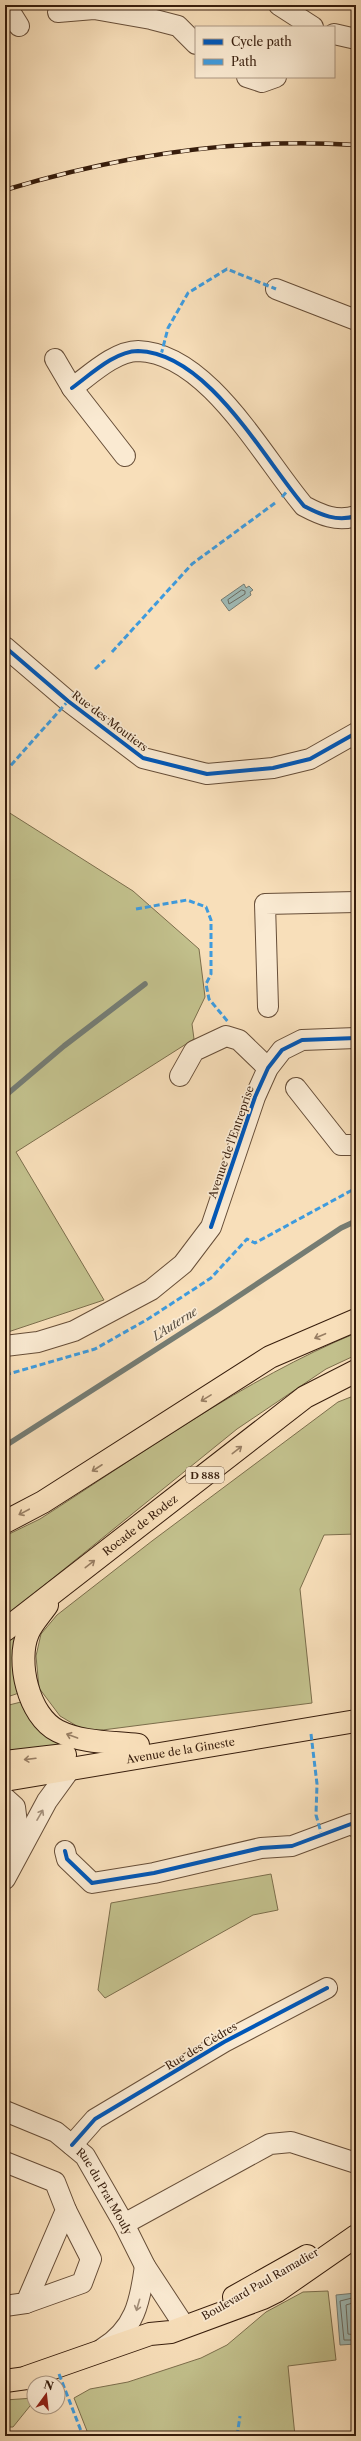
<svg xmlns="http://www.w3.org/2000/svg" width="361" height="2441" font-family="'Libre Caslon Text',serif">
	<rect width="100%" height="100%" fill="#f8dfba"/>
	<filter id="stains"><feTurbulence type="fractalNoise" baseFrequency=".005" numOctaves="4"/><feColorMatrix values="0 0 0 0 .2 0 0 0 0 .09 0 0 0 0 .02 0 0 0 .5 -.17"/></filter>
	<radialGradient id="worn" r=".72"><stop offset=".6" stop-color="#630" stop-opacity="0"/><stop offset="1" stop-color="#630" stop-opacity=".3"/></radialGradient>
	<g fill="#c2c08c" stroke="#7c6e4c">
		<polygon points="5,810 133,891 199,949 205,997 192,1024 194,1039 16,1152 104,1300 5,1333"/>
		<path d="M356,1333v22l-30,14 -89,60 -232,188v-81l35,-17c103,-66 203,-139 316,-186z"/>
		<polygon points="356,1395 356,1534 324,1535 300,1589 312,1703 87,1732 60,1716 39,1688 36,1656 41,1634 57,1615 152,1541 338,1402"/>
		<polygon points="21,1624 19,1693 7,1697 5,1697 5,1640"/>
		<polygon points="25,1701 57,1739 59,1747 5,1752 5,1706"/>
		<polygon points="271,1874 278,1910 253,1915 105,1998 98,1990 111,1903"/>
		<polygon points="328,2291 336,2360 288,2366 295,2436 89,2436 74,2398 90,2389 128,2382 201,2358 227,2345 266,2312 303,2292"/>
		<polygon points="34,2398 34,2401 13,2427 5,2427 5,2400"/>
	</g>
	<g fill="#9fbbb7" stroke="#757c73">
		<polygon points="244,584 246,588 249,586 253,590 250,592 251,595 229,611 221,600"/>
		<polygon points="356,2293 356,2344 340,2345 336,2295"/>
	</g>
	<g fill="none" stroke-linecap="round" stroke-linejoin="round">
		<g stroke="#6b6c62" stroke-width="1">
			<polygon points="242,590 245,591 245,594 229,604 228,600"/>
			<polyline points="356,2297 340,2301 344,2340 356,2340"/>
			<polyline points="356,2302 346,2305 348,2334 356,2335"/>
		</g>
		<g stroke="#757c73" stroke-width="5.5">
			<polyline points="5,1096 64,1046 145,984"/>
			<polyline points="5,1446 216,1311 341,1228 356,1221"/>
		</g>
		<defs>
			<g id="minor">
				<polyline points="6,5 19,26"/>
				<polyline points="279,5 313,27"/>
				<polyline points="58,12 94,9 151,19 178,26 196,44"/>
				<polyline points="334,34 356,39"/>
				<polyline points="247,77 262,82 276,77"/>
				<polyline points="276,289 356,320"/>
				<polyline points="55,359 72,388 125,456"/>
				<path d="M72,388c18,-13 43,-37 66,-37 70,2 125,107 166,155 17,9 33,16 52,10"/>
				<polyline points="5,647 68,701 143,758 207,774 273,768 310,759 356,733"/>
				<polyline points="268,1007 265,904 356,902"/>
				<polyline points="180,1076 194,1051 226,1036 239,1040 268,1068"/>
				<polyline points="296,1088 341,1145 356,1145"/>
				<polyline points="5,1346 38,1342 74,1331 151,1290 183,1264 211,1227 255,1097 268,1068 282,1050 302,1040 356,1038"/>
				<polyline points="5,1798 15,1807 20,1848"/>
				<polyline points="65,1851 67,1859 92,1883 154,1873 261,1848 292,1846 351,1824 356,1827"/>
				<polyline points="5,1879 47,1801 71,1768"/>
				<path id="s1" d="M5,2111l51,21 29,24 39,68 21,42 40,61"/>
				<polyline points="72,2145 95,2119 224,2042 327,1988"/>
				<polyline points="5,2162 55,2182 66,2210 26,2303 5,2306"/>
				<polyline points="124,2224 270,2144 291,2142 356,2163"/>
				<polyline points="26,2303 82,2283 91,2259 66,2210"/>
				<path d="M102,2349c33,-20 38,-47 43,-83"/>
			</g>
			<g id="major">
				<polyline points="5,1522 43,1502 270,1357 356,1320"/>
				<path d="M47,1605c-6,9 -15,18 -19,28 -12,28 0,83 30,98 24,12 54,11 80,14"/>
				<path id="s2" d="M5,1630l300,-233 51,-26"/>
				<polyline points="5,1762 65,1755"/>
				<path id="s3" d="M5,1780l351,-59"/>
				<polyline points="234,2297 307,2256"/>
				<polyline points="27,2377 150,2334 171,2332 263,2298 277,2291 356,2236"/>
				<polyline points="5,2381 41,2376"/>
			</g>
		</defs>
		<use href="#minor" stroke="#674e38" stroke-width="22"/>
		<use href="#major" stroke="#371d0c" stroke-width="24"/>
		<use href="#minor" stroke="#faead2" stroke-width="20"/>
		<use href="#major" stroke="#f8dfba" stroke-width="22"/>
		<defs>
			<path id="rail" d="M5,190c113,-34 233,-53 351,-45"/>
		</defs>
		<use href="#rail" stroke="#371d0c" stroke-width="4.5"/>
		<use href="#rail" stroke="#faead2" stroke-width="3" stroke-dasharray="9" stroke-linecap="butt"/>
		<g stroke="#3e9bde" stroke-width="3" stroke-dasharray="6 3" stroke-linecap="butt">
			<polyline points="161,355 168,328 188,293 227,269 276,289"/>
			<polyline points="282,497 289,489"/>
			<polyline points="112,652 192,564 275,503"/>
			<polyline points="95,669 105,660"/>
			<polyline points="5,772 76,692"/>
			<polyline points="136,909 187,900 206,907 211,920 211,974 206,984 209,999 229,1023"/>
			<polyline points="5,1375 95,1349 148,1319 211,1278 247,1239 255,1243 356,1188"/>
			<polyline points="311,1734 317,1784 316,1815 322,1836"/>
			<polyline points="59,2374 83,2436"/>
			<polyline points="237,2436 240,2416"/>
		</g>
		<defs>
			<g id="cycleway">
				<path d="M72,388c18,-13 43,-37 66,-37 70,2 125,107 166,155 17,9 33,16 52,10"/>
				<polyline points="5,647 68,701 143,758 207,774 273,768 310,759 356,733"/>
				<polyline points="211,1227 255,1097 268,1068 282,1050 302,1040 356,1038"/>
				<polyline points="65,1851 67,1859 92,1883 154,1873 261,1848 292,1846 351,1824 356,1827"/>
				<polyline points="72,2145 95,2119 224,2042 327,1988"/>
			</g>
		</defs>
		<use href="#cycleway" stroke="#faead2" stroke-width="6"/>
		<use href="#cycleway" stroke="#0057b8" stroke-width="4"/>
	</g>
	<defs><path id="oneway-shaft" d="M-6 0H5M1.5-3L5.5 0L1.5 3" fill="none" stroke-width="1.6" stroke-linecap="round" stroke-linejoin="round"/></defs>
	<g stroke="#987e63">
		<use href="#oneway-shaft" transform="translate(320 1336) rotate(157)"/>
		<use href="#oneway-shaft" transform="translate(206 1398) rotate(148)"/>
		<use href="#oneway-shaft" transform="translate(237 1450) rotate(-38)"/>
		<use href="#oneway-shaft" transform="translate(97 1468) rotate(147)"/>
		<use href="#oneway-shaft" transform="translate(24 1512) rotate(152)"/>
		<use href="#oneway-shaft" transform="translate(90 1564) rotate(-38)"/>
		<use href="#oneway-shaft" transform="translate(72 1736) rotate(-160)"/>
		<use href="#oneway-shaft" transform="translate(30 1759) rotate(173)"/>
	</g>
	<g stroke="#a28e79">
		<use href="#oneway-shaft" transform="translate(40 1815) rotate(-60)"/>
		<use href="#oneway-shaft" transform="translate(138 2305) rotate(106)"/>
	</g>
	<g text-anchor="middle" stroke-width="3.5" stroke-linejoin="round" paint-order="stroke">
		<rect fill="#faead2" stroke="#725a47" stroke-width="1" x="186" y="1467" width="38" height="16" rx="3"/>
		<g font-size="10" font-weight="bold" fill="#371d0c">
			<text x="205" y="1479">D 888</text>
		</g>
		<g font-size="11" fill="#371d0c" stroke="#faead2">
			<text transform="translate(110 721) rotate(37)" y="4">Rue des Moutiers</text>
			<text transform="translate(231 1142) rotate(-71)" y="4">Avenue de l'Entreprise</text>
			<text dy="4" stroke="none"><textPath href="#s2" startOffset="171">Rocade de Rodez</textPath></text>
			<text dy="4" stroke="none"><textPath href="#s3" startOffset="178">Avenue de la Gineste</textPath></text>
			<text transform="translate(201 2046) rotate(-31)" y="4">Rue des Cèdres</text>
			<text dy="4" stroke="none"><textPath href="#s1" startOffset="133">Rue du Prat Mouly</textPath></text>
			<text transform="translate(260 2284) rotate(-30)" y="4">Boulevard Paul Ramadier</text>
		</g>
		<g font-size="12" font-style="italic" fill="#564c3f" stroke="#faead2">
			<text transform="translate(175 1324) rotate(-33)" y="4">L'Auterne</text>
		</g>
	</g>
	<rect width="361" height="2441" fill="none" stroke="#f8dfba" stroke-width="20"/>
	<rect x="6" y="6" width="349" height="2429" fill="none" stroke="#371d0c" stroke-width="2"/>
	<rect x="10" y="10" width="341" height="2421" fill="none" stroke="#371d0c"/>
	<rect x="195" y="26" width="140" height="52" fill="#faead2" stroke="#ac9883"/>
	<rect x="203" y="39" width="20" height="6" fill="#0057b8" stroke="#ac9883"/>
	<text x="231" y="46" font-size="12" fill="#371d0c">Cycle path</text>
	<rect x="203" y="59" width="20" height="6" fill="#3e9bde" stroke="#ac9883"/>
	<text x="231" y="66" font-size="12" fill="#371d0c">Path</text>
	<g transform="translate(46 2395) rotate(15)"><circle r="19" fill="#faead2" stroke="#ac9883"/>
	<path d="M0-3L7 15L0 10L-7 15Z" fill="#8f2418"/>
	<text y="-6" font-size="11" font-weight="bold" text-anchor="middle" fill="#371d0c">N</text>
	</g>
	<rect width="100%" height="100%" filter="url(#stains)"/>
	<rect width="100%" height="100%" fill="url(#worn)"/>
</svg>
